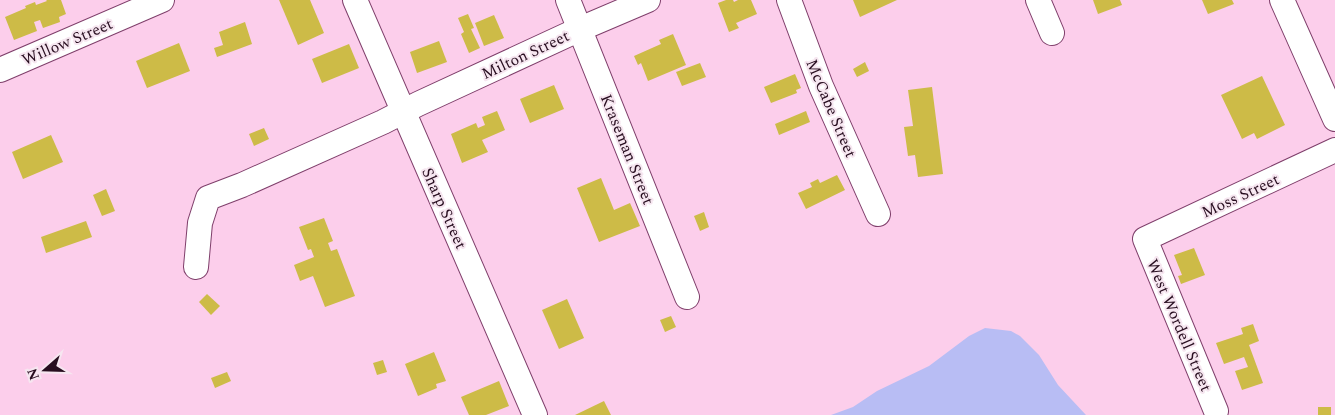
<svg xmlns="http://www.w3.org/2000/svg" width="1335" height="415" font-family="Spectral,serif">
	<rect width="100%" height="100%" fill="#fcceeb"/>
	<polygon fill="#b8bdf4" points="985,328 1011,331 1020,336 1039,355 1058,385 1086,415 831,415 853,407 877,391 929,366 969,336"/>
	<g fill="#cdbb47">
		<polygon points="46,0 61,0 66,14 59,17 60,22 43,28 40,20 34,22 37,31 14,40 5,17 26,8 25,6 35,2 36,5 47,1"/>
		<polygon points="279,0 310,0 324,33 298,45"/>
		<polygon points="726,0 733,0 734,2 738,0 751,0 757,14 736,23 739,28 729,32 718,3"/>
		<polygon points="853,0 897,0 860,17"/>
		<polygon points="1093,0 1120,0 1122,5 1098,14"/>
		<polygon points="1202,0 1232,0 1234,4 1208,14"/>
		<polygon points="468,14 474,28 471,29 480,48 469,53 461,34 464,32 458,18"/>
		<polygon points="494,15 504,38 484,46 475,23"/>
		<polygon points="245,22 252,44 217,57 214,48 223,45 219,32"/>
		<polygon points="673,34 686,65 648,81 641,63 638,65 634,56 661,44 659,40"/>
		<polygon points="439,41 447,62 417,73 410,52"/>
		<polygon points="179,43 190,71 147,88 136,61"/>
		<polygon points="349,44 359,68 322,83 312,59"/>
		<polygon points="865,62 869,71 857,77 853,69"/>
		<polygon points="700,63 706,77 682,86 676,72"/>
		<polygon points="795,74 801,88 796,90 797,93 771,103 764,87"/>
		<polygon points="1262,76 1285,125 1257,139 1254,133 1242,139 1221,95"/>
		<polygon points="554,85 564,109 530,123 520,99"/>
		<polygon points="932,87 943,174 918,177 915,155 908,156 904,127 913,126 908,90"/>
		<polygon points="497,111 505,130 482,140 488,152 462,163 451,134 476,123 478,128 485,125 482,117"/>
		<polygon points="806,111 810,122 779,135 775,124"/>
		<polygon points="264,128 269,139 254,146 249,134"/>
		<polygon points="51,135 63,162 23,179 12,152"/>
		<polygon points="837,175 845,190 806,209 798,193 812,187 810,183 818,179 820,183"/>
		<polygon points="601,178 614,210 630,203 640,226 599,242 577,188"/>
		<polygon points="106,189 115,211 102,216 93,195"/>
		<polygon points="704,212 709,227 700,231 694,216"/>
		<polygon points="324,218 333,241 328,243 331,251 337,249 355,296 325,307 313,276 300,281 294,265 314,257 311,249 308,250 299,227"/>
		<polygon points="86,221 92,237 46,253 41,237"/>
		<polygon points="1194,248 1205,275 1181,284 1178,276 1182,275 1174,255"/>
		<polygon points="207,294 220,306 211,315 199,302"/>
		<polygon points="567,299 584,338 559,349 542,310"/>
		<polygon points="671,316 676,327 665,332 660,320"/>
		<polygon points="1253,324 1259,341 1249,345 1263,383 1242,390 1235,371 1248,367 1244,357 1224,364 1216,343 1243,334 1241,328"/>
		<polygon points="434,352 446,381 436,384 437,388 418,396 405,364"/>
		<polygon points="383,360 387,372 377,375 373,363"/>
		<polygon points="227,372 231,381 215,388 211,378"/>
		<polygon points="499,381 509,406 486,415 469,415 461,397"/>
		<polygon points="604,401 611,415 575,415"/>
		<rect x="1318" y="407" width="13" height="8"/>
	</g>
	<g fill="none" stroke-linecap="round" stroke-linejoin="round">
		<defs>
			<g id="minor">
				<polyline points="355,0 535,415"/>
				<polyline points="568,0 687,297"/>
				<polyline points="789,0 821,86 878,214"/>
				<polyline points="1038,0 1052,33"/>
				<polyline points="1282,0 1335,119"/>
				<polyline points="0,70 162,0"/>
				<polyline points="196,267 200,223 208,198 242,185 383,122 418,104 580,29 648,0"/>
				<polyline points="1216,411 1145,239 1335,150"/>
			</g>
		</defs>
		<use href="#minor" stroke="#7f3f6b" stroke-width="26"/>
		<use href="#minor" stroke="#fff" stroke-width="24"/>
	</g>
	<g text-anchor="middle" stroke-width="4" stroke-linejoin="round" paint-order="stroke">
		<g font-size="16" fill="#270d1f" stroke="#f6e6f0">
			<text transform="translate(67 41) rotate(-23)" y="6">Willow Street</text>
			<text transform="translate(525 54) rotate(-25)" y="6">Milton Street</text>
			<text transform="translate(832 108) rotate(67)" y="6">McCabe Street</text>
			<text transform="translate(628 149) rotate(68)" y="6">Kraseman Street</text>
			<text transform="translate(1240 195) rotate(-25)" y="6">Moss Street</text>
			<text transform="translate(445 208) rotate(66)" y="6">Sharp Street</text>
			<text transform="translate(1180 325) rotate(67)" y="6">West Wordell Street</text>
		</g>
	</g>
	<g transform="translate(45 370) rotate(250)" stroke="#f6e6f0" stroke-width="4" paint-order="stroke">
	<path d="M0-4L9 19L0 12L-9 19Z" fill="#270d1f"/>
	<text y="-8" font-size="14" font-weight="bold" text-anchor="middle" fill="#270d1f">N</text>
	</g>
</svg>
